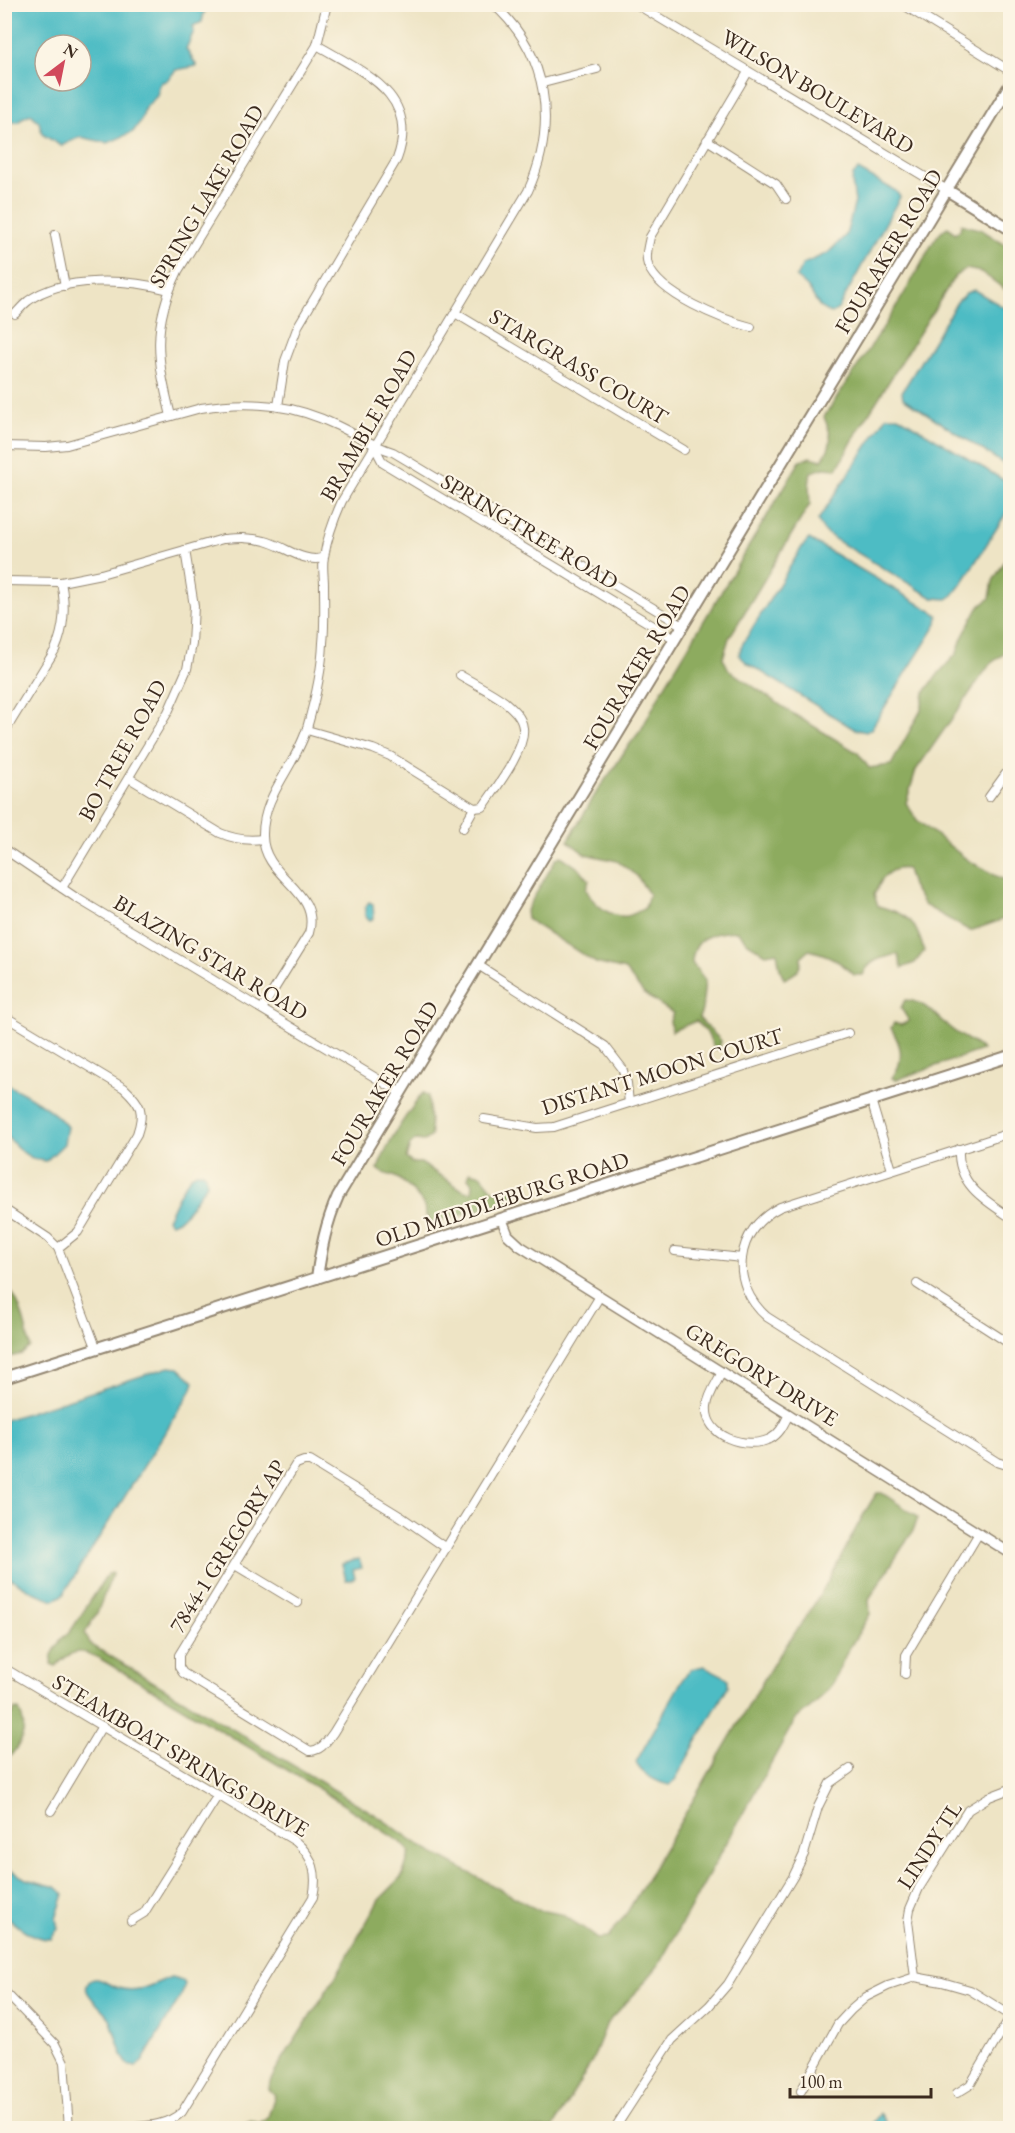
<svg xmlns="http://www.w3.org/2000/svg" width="1015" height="2133" font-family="'EB Garamond',serif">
	<rect width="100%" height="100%" fill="#fcf5e5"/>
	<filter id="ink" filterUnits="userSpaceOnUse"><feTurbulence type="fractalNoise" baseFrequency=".0167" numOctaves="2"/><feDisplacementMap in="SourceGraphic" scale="12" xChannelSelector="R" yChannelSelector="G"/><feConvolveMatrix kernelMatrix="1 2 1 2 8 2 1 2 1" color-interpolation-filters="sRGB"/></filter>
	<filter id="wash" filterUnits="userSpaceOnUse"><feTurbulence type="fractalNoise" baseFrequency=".008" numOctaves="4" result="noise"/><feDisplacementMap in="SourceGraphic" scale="24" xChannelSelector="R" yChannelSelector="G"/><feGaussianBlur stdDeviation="1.35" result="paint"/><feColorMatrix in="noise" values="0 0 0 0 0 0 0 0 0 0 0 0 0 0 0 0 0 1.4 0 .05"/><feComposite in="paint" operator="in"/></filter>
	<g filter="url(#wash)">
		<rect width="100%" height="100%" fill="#eee4c5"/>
		<g fill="#8dab5e" stroke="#646a3e" stroke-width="1.5">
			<path d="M961,224l21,6 28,18v45l-29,-21 -15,-3 -11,7 -97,155 -21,38 -13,-1 -13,4 -2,14 1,18 -81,134 -6,20 6,12 63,43 66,40 11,15 22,-3 30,-55 3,-17 15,-20 18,-20 5,-15 16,-30 12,-10 3,-17 17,-29v97l-20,15 -74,106 -10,33 11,17 52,41 33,18h8v38l-40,14 -46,-26 -12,-19 -5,-17c-20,-3 -26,11 -33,26l4,11c31,9 37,13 46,45l-9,12 -13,5 -4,-14c-15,4 -29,5 -35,21h-9c-14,-14 -26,-21 -45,-25l-8,7c1,13 -6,17 -17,22l-4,-10 -3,-17 -11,2 -18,-11 -11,-12c-23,1 -44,5 -45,32l13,17 -3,30 -3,8 22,23 -2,8h-4l-9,-18 -10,-10 -24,10 -2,-10 3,-8 -29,-19 -19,-24 -29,-7 -69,-44 -1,-8 30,-52 5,-3 20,14 8,10 -3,9c7,15 24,29 41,27 6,-1 12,-5 18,-8l4,-14 -12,-18 -20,-15 -32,-7 -17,-13 31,-53 15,-20 12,-19 15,-19 20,-38 139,-231 10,-4 12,3c12,-18 10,-24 2,-43 32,-49 67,-98 95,-149 8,-13 15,-34 29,-41l7,6 5,-3z"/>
			<path d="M905,1000c21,0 33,20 49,31 9,7 20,11 28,19l-86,30 -4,-2c13,-18 10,-32 -1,-50l3,-5 7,2 8,-4 -8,-13z"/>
			<path d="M423,1093l5,3 3,40 -7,5 -8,-1 -6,5 -4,13 6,5h9l43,28 8,1 1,-8 -5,-6 2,-6 11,3 13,16 19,-2 2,4 -7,9 -77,21c-6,-7 -5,-16 -10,-22 -6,-8 -20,-23 -30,-26 -6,-1 -7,-1 -13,-6 8,-26 28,-54 45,-76z"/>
			<path d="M4,1283c16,15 22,43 26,64l-8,7 -17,4z"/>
			<path d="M877,1493h5l36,24 -5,14 -44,68 1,15 -23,38 -15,32 -14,17 -23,19 -137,246 -20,24 -31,33 -15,38 -39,67h-311l3,-5 6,-3 9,4 8,-7 7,-22 -6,-6 1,-7 9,-17 57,-89 43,-76 23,-23 8,-25 -8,-9 -78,-51 -225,-134c-19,-9 -27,-9 -43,8l-5,-2 1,-9 9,-16 9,-7 38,-58 5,-1 -16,40 -12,20 5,11 286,171 46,32 116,63 23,4 21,13 16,12 10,-1 20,-27 148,-252c20,-27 40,-55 56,-85 15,-27 27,-55 45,-81z"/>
			<path d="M15,1709l4,1c11,22 1,36 -14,52v-36z"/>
		</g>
		<g fill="#4dbcc4" stroke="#447371" stroke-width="1.5" fill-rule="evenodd">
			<path d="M4,5l1,-1 207,1 -8,7 -2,10 -9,4 1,5 -8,18 11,17 -21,4 -10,11 -4,1 -3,4 -2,10 -12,12 -3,11 -9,13 -25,11 -28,-6 -19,9 -19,-12 -3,-12 -8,-8 -9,4 -3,4h-12l-2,-2zM45,45h36v36h-36z"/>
			<path d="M858,170l38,21 4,6 -62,112 -6,4c-15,-3 -16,-15 -24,-25 -3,-4 -8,-7 -12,-11l7,-13 25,-11 18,-18 9,-33 -3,-20 1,-7z"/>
			<polygon points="974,290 1010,311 1010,468 903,398 902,392 957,302 966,293"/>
			<polygon points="887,416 898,416 1010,484 1010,507 963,582 953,595 947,599 933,598 836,540 823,530 818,520"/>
			<polygon points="809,539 938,615 937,624 871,729 866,732 854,729 747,663 739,655 742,645 802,547"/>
			<polygon points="369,902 373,904 374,918 370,920 365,916 365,908"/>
			<path d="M5,1084c18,8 51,27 62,43l-3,17 -18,17c-18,0 -28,-13 -40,-25z"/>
			<path d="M196,1172h7l3,3 1,9 -22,30 -5,5 -9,4 -4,-4c8,-15 15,-36 29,-47z"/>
			<polygon points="169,1367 179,1368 194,1382 191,1391 63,1595 54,1600 33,1592 5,1575 5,1420"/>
			<polygon points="359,1559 362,1568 353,1570 355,1577 351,1580 346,1580 342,1564"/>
			<path d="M704,1666l20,10 4,4v6l-53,94 -5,5c-12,-2 -31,-12 -34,-23l48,-85 7,-8z"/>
			<path d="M4,1867l22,12 30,8 8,7 -8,25 2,9 -7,11c-18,1 -32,-13 -46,-22z"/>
			<path d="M171,1977l11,3 3,4 -3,10 -40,68 -6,4h-6c-12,-9 -13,-36 -22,-50 -6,-8 -17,-16 -21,-25 -2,-6 3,-13 10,-12 7,1 14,7 21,9 20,6 35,-4 53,-11z"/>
			<polygon points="880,2113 890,2128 869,2128 879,2115"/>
		</g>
	</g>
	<g filter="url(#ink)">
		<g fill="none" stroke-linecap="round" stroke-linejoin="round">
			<defs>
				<g id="minor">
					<polyline points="636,4 947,190"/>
					<polyline points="902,4 1010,71"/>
					<path d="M748,72l-98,165c-2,9 -5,20 -2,28 11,30 75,55 103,62"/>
					<polyline points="543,83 597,69"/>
					<polyline points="707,140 776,184 786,199"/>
					<polyline points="55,235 65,286"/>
					<polyline points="455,313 684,450"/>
					<path d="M15,314c4,-4 8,-9 13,-13 35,-26 101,-22 141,-11"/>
					<path d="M278,406l7,-45 13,-35 99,-167c24,-65 -35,-87 -80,-114"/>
					<path d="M171,416c-14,-57 -20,-89 7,-145l139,-226 10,-41"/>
					<path d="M4,446l42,1 21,-2 134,-37c49,-8 93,-4 137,18 19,9 35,20 55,26l290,174"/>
					<polyline points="374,446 383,463 675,639"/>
					<path d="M4,581l57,1 40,-8 122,-35c15,-1 28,-2 42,2 20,5 37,22 58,17"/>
					<path d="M460,675c15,9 32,17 45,27 8,7 17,15 18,26 3,22 -28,61 -40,79l-9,1"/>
					<polyline points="307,730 373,749 390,756 474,808"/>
					<path d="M4,733l51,-83c10,-23 11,-44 6,-68"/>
					<path d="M129,778l91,55c14,6 27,8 42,6"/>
					<polyline points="989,797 1010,768"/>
					<polyline points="463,828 474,808"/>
					<polyline points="4,849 75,897 401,1093"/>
					<polyline points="62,888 168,712 187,669 192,644 194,606 185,550"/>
					<polyline points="478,965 605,1046 622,1068 627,1083 629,1103"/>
					<path d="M262,1009l47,-76c12,-43 -46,-55 -46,-97 -1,-41 33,-70 44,-108 8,-28 15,-56 16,-85 2,-19 1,-39 1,-59 0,-8 -2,-18 0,-27 3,-19 10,-38 18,-56l186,-310c30,-66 21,-137 -35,-187"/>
					<path d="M4,1016l120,72c17,16 21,23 13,46l-59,98 -20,16"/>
					<polyline points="871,1100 892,1170"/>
					<polyline points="484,1119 537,1128 554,1127 848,1033"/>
					<path d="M1010,1133l-230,74c-46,23 -51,77 -13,110l230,145 13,4"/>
					<path d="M959,1149c-2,35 25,51 51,68"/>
					<polyline points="4,1209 48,1238 58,1248 96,1347"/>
					<polyline points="675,1251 742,1258"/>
					<polyline points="917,1284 1010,1344"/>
					<path d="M722,1372c-5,10 -14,23 -15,34 -3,31 39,44 63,33 10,-5 14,-15 19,-25"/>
					<path d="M304,1461h6l93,57 43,30 -113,185c-7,9 -11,17 -23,18l-127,-78 -4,-6v-12l117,-191z"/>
					<polyline points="446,1548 600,1296"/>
					<polyline points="235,1565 298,1603"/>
					<path d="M4,1668l291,173c19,16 23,33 18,56l-131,215c-17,15 -37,14 -59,16"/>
					<polyline points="905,1674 906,1655 979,1533"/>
					<polyline points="51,1811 102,1726"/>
					<polyline points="131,1921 144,1913 218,1795"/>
					<polyline points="915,1977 908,1921 910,1909 919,1888 968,1810 989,1797 1010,1789"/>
					<polyline points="4,1991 55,2044 64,2062 69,2128"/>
					<polyline points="801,2091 838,2024 851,2010 866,1997 888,1986 915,1977 942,1982 970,1990 1010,2015"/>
					<polyline points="957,2093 970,2085 1010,2017"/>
					<polyline points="615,2128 672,2040 709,2006 728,1984 793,1877 804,1854 818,1807 830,1783 850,1769"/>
				</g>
				<polyline id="tertiary" points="502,1220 508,1235 520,1246 1010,1553"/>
				<g id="secondary">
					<polyline points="947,190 1010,229"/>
					<path d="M317,1278c4,-29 9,-55 21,-82l672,-1111"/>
					<polyline points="4,1378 1010,1056"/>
				</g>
			</defs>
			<use href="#minor" stroke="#948772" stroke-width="10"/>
			<use href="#tertiary" stroke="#948772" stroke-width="12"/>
			<use href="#secondary" stroke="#948772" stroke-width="14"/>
			<use href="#minor" stroke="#fff" stroke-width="8"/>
			<use href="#tertiary" stroke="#fff" stroke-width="9"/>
			<use href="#secondary" stroke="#fff" stroke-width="10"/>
		</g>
	</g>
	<g text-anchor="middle" stroke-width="4.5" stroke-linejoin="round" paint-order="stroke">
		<g font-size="22" fill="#3b2a1e" stroke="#fcf5e5">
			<text transform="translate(818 91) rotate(31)" y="8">WILSON BOULEVARD</text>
			<text transform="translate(206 196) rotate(-60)" y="8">SPRING LAKE ROAD</text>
			<text transform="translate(888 251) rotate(-59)" y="8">FOURAKER ROAD</text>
			<text transform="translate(579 366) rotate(31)" y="8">STARGRASS COURT</text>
			<text transform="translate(368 425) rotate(-60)" y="8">BRAMBLE ROAD</text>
			<text transform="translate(530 531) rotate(31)" y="8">SPRINGTREE ROAD</text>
			<text transform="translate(636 667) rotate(-59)" y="8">FOURAKER ROAD</text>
			<text transform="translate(122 750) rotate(-61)" y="8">BO TREE ROAD</text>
			<text transform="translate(211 957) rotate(31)" y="8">BLAZING STAR ROAD</text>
			<text transform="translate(662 1071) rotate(-17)" y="8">DISTANT MOON COURT</text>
			<text transform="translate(384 1083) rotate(-59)" y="8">FOURAKER ROAD</text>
			<text transform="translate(502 1199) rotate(-18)" y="8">OLD MIDDLEBURG ROAD</text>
			<text transform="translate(762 1374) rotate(32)" y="8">GREGORY DRIVE</text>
			<text transform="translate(227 1546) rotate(-58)" y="8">7844-1 GREGORY AP</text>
			<text transform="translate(181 1755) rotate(31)" y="8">STEAMBOAT SPRINGS DRIVE</text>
			<text transform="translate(929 1845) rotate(-57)" y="8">LINDY TL</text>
		</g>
	</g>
	<rect width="1015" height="2133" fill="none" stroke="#fcf5e5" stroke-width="24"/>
	<g transform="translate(63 63) rotate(32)"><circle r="28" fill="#fcf5e5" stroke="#afa495" stroke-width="1.5"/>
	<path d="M0-4.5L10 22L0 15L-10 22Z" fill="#d1495b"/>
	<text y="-9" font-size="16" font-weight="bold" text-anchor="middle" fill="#3b2a1e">N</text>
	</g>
	<path d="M790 2088v9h141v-9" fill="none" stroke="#3b2a1e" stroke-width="3"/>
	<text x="799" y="2088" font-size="18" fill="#3b2a1e" stroke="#fcf5e5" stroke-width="4.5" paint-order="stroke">100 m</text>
</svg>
